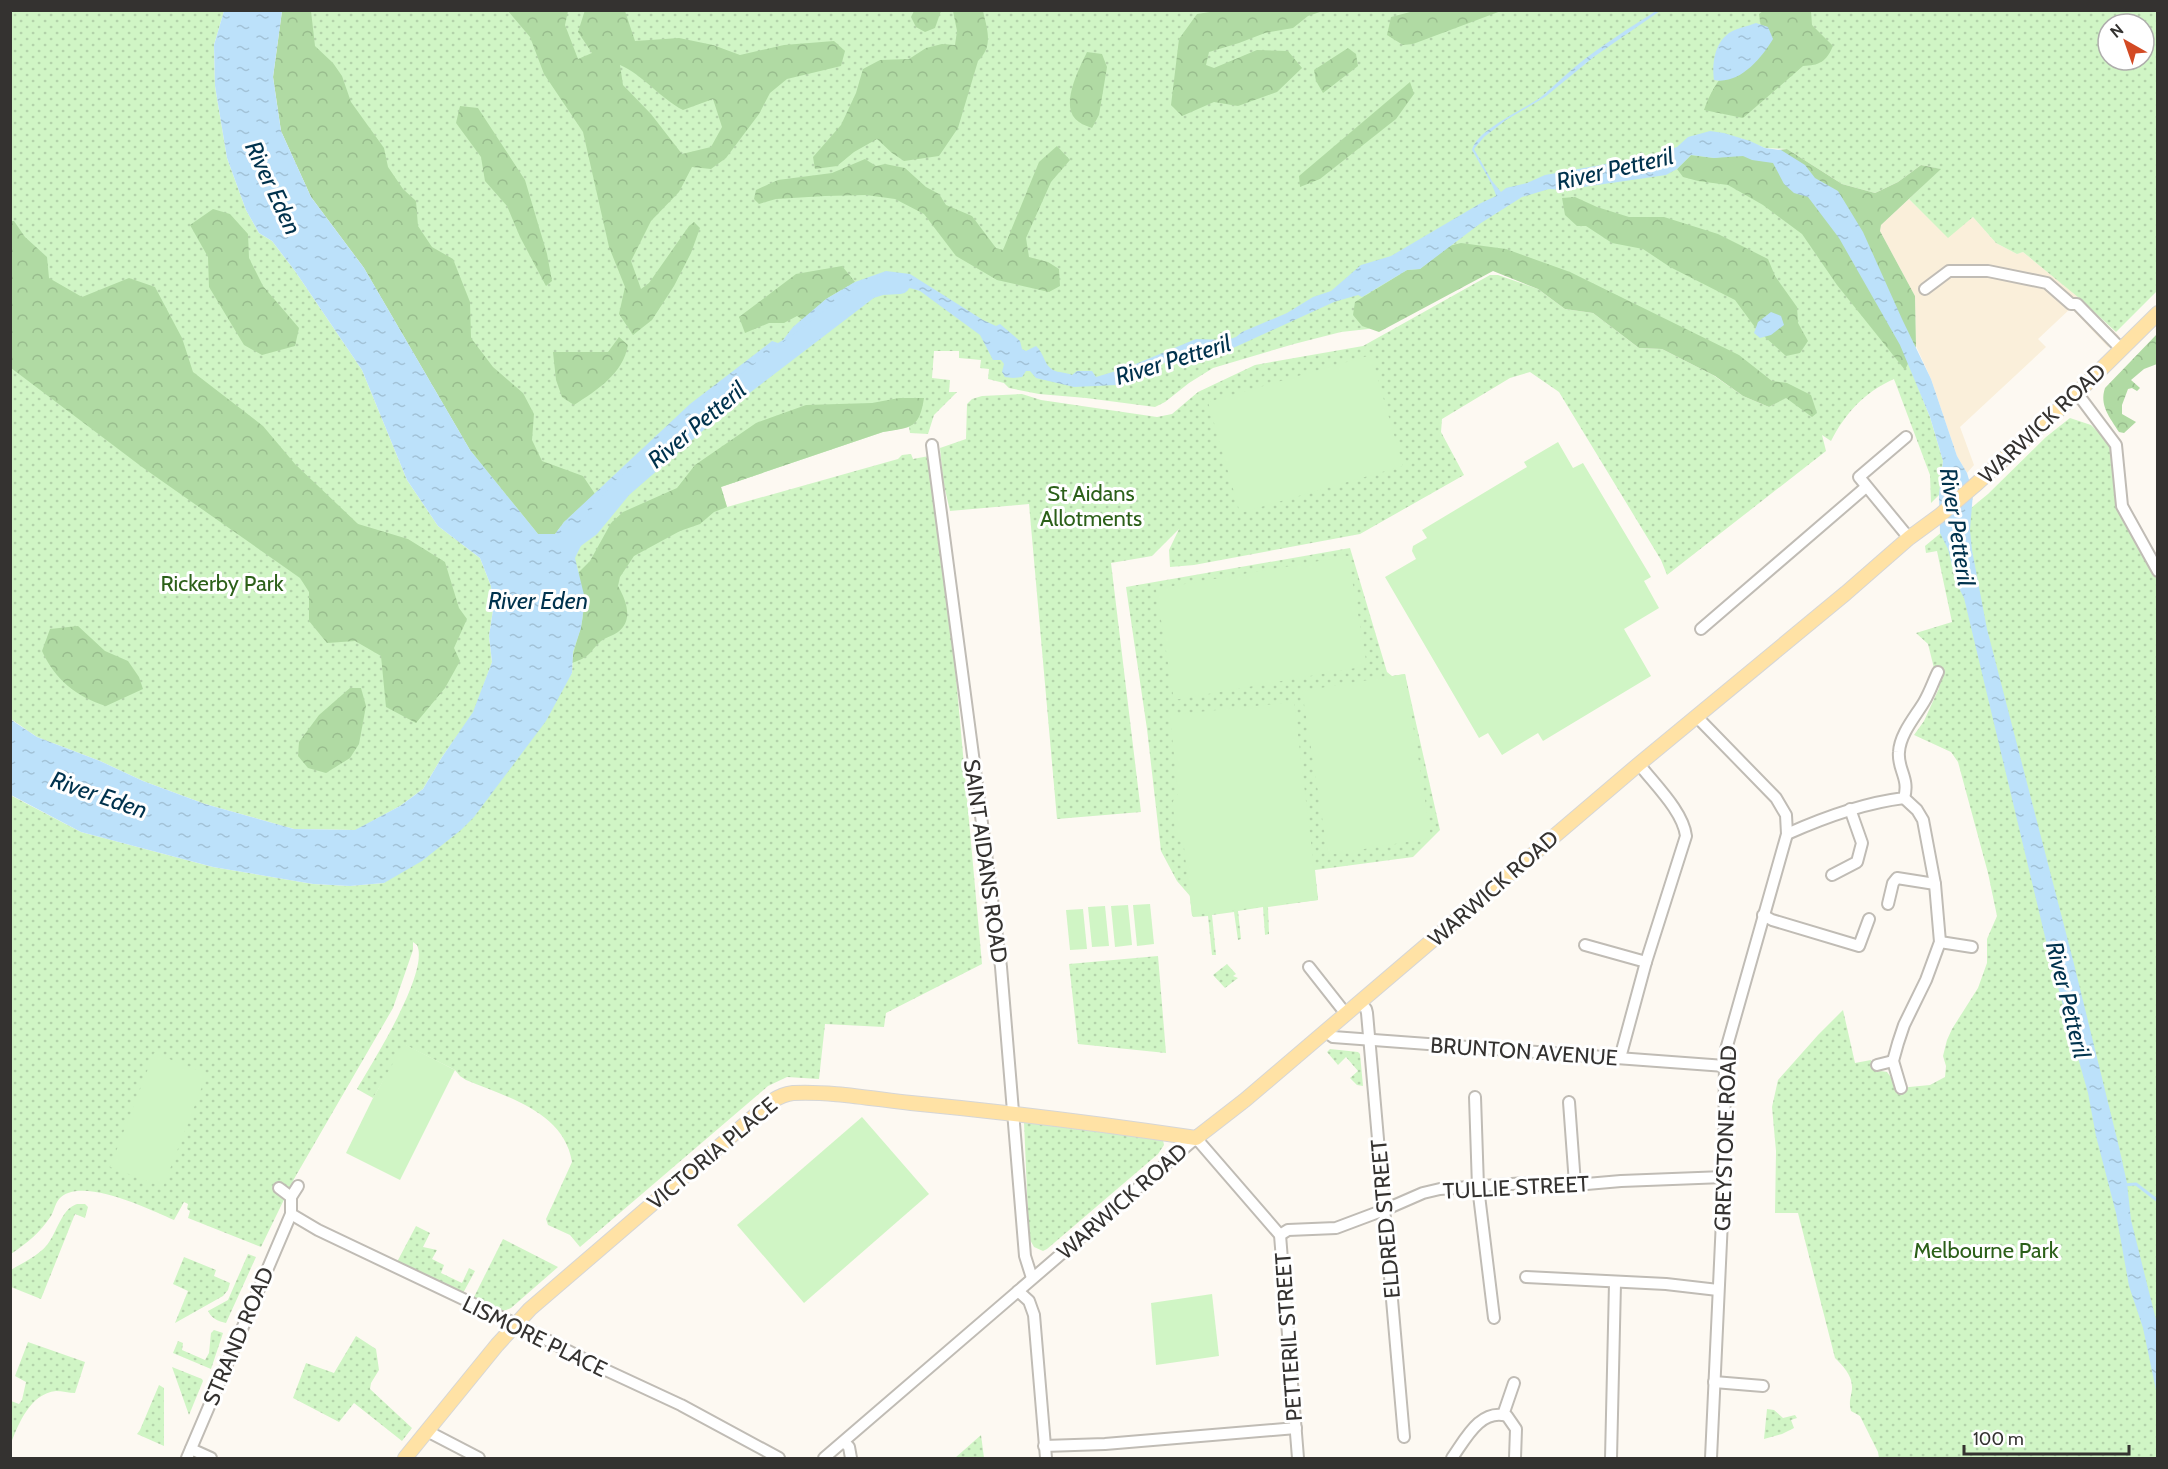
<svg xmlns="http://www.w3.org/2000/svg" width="2168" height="1469" font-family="Cabin,sans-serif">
	<defs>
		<pattern id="green-dots" width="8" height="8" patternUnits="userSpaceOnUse" patternTransform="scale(1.5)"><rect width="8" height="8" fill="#d0f5c5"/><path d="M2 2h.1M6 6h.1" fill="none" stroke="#b3d2aa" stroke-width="1.8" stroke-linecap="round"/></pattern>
		<pattern id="forest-crowns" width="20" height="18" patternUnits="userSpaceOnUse" patternTransform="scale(1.5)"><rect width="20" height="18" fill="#b0daa3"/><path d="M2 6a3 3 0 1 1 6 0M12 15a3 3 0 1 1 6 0" fill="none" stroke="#98bc8d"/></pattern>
		<pattern id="water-ripples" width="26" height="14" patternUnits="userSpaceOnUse" patternTransform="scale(1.5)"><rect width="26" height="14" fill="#bce1fa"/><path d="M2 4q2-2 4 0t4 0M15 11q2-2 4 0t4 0" fill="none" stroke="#a2c2d7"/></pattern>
	</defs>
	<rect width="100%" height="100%" fill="#fdf9f2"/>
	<polygon fill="#faefda" points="1909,199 1948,237 1973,217 1996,243 2017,254 2023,252 2079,298 2119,336 2108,347 2071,308 2038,339 2046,347 1960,427 1974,465 1967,473 1957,456 1931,379 1916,346 1915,296 1880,231 1881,225"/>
	<g fill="url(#green-dots)" fill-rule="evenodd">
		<polygon points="11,11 224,11 214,45 215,86 227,158 246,210 259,233 272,241 295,271 362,370 407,480 438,526 480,558 491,586 493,610 489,636 492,662 474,712 442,757 423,789 400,806 356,830 294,829 205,804 143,781 100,761 37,737 11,719"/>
		<path d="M282,11h1875v280l-41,41 -37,-34 -56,-46 -6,2 -21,-11 -23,-26 -25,21 -39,-39 31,-30 -19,-4 -23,17 -23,11 -33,-9 -55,-35 -22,-1 -25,-10 168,224 22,55 13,44 -4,34 -8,8 -1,-28 -36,-96c-29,13 -48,33 -63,62l-9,-6 4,16 -159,124 -6,-15 -102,-168 -29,-20 -20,6 -68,41 -1,13 23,43 -104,59 -166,31 -24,2 -1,-17 10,-21 -27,27 -41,7 30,249 -84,7 -28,-315 -79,7 -7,-30 -3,-33 26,-9 1,-35 5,-5 10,-3 40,-2 19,6 116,17 15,-3 26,-22 57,-27 108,-19 127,-71h8l40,14 27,20 28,4 46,35 23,1 51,26 30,21 26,11 16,-9 -284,-136 -133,67 -27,3 -47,12 -81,24 -24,15 -24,19 -10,5 -69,-9 -47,-4 -30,-6 -5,-5 -16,-4 1,-10 -9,-1 1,-8 -22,-2v-7h-25l-2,27 18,2 -1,12h8l-23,23 -6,19 -18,-1 -1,-6 -26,5 -162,55 6,20 171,-48 4,-4 9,-1 2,5 16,-3 25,199 28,309 -96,49 -2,14 -59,-3 -6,55 -32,-2 -19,9 -188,161 -10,-12 -22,-10 -2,-6 26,-57c-8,-50 -65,-65 -106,-82l-6,-4 -5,-6 -50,-25 -32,53 -16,-9c15,-26 73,-117 60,-144l-4,-3v8l-20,58 -99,171 -33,68 -73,-29 2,-7 -3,-2 1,-5 -4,-2 -10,18c-23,-10 -94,-45 -115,-21 -4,5 -5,12 -8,17 -12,18 -23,26 -40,38l-1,-459 71,37 132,35 100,17 37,2 34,-3 188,-210 1,-21 -103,-202 -106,-182zM2108,24h36v36h-36z"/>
		<path d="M2070,418l21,7 22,21 9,70 35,64v878h-278l-1,-6 -18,-36 -9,-5c-3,-11 1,-15 1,-24 0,-12 -9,-21 -17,-29l-37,-145h-23l1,-62 -4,-44 6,-27 40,-45 25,-25 12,53 16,-3 4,10 12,2 12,16 31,-3 15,-8 1,-11 -3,-10 4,-16 5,-11 26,-41 9,-25v-24l10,-23 -9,-43 -30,-111 -7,-10 -37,-17 10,-14 15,-33 -11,-44 -12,-11 36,-11 -15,-71 -11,2 -1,-7 63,-52 58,-57z"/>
		<polygon points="1350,548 1387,672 1392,676 1405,674 1440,830 1413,857 1315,870 1318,900 1268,907 1269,934 1265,935 1263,907 1238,911 1241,939 1238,940 1234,912 1212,915 1216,955 1212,955 1208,916 1193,917 1192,915 1190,896 1177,881 1161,851 1147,729 1126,587"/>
		<polygon points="1158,956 1166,1053 1078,1044 1069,964"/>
		<polygon points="1227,964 1236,974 1233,976 1238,978 1225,988 1213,975"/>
		<polygon points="1330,1049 1358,1052 1360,1054 1363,1086 1357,1085 1350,1078 1358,1071 1346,1057 1338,1065 1327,1052"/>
		<polygon points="1027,1120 1163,1140 1164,1145 1158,1154 1047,1249 1043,1251 1034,1247 1029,1238 1024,1122"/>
		<path d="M77,1204h8l3,3 -3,11 -10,-4 -34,85 -30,-12v-17c11,-7 27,-14 36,-25 10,-12 14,-36 30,-41z"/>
		<polygon points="416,1226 430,1233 423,1247 437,1250 432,1259 444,1265 441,1273 462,1283 469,1268 475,1271 462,1295 397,1262"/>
		<polygon points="503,1239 558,1267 511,1308 503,1311 474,1297"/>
		<path d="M248,1254l8,3 -30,66c-8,-2 -14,-4 -18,-12l20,-11z"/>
		<polygon points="184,1257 216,1270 214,1276 230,1283 228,1290 223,1296 175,1323 188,1291 173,1284"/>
		<polygon points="214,1330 223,1333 211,1369 173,1353 178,1341 183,1343 182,1350 205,1360 209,1353 211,1333"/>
		<polygon points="356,1336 376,1349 379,1370 371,1383 370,1389 412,1428 402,1441 354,1403 339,1422 293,1398 306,1363 334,1373"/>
		<path d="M28,1342l57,20 -10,31c-6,0 -13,-2 -19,-2 -26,3 -37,32 -45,52v-42l8,3 3,-4 4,-18 -11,-6z"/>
		<polygon points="172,1367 202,1379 203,1381 189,1415"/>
		<polygon points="159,1385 164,1388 164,1446 137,1434 140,1430"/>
		<polygon points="1767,1409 1774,1410 1783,1418 1795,1415 1797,1418 1791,1420 1794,1428 1782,1434 1764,1439"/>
		<polygon points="981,1435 984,1458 955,1458"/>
	</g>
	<g fill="url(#forest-crowns)" fill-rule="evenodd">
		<path d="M585,10l40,1 10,30 44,-3 34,7 27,10 44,-10 50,-4 11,10 -4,15 -54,13 -17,14 -11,21 -33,44 -15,11 -19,-2 -13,25 -28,29 -20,40 10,28 8,-6 40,-57 5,-4 6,6 -9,25 -17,33 -22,34 -19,15 -14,-21 6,-27 -16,-40 -26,-115 -39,-58 -14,-37 -22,-26h60l-3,14 13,34 14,-6 -14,-21zM620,65c23,10 40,33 63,45l30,-11 9,28 -11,20 -29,7 -31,-40 -28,-29z"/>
		<polygon points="1223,10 1323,11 1308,16 1293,28 1265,33 1239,43 1209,52 1206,65 1214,68 1257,50 1288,51 1302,68 1277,92 1238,106 1214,102 1182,116 1171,105 1179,39 1197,14"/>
		<polygon points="282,11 311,11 315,46 333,63 342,76 351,102 384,148 388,167 403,189 416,201 418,226 432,247 453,259 470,302 471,338 493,367 523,393 534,414 532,440 542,461 583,476 595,494 564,522 555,534 538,534 470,450 364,268 311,197 281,131 273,77"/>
		<polygon points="914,11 941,11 935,28 925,32 916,27 911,17"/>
		<path d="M953,11h30c4,18 11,35 -5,50l-20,67 -19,28 -35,5 -12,-8 -15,-14 -23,13 -17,14 -22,3 -2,-12 28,-32 15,-32 7,-24 17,-9 29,-1 17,-11 16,-4 13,1 2,-14z"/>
		<polygon points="1414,11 1414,10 1501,11 1413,44 1403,45 1387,35 1391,17"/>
		<path d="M1763,11h48l1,14 21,21c-7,16 -13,19 -30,20l-60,52 -39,-8c11,-33 34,-52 58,-75l-3,-21z"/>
		<polygon points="1348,48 1356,54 1358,66 1323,93 1316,81 1314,70"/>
		<path d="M1087,52l15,2 5,13 -8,48 -7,13c-4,-2 -9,-3 -13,-6 -21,-14 0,-53 8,-70z"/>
		<polygon points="1410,82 1414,94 1396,119 1320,179 1300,187 1299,176"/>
		<polygon points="460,106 478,108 525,180 547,254 552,281 546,286 520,237 507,206 485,181 481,157 456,123"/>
		<polygon points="1057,146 1070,160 1051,182 1026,238 1029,257 1048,262 1059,269 1060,286 1049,292 997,280 956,256 924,214 895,199 866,195 825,196 776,199 759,204 754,199 756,190 778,180 832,173 865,159 876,166 885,164 905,168 926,187 939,194 946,205 972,216 996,248 1003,250 1039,162"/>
		<polygon points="1787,149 1842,184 1875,193 1898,182 1921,165 1941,169 1881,225 1880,231 1915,296 1916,346 1905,370 1837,285 1802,234 1763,205 1728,185 1698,181 1683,177 1677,169 1691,155 1714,158"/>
		<polygon points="1575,197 1597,207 1629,217 1664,217 1718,234 1768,259 1775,276 1797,307 1798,323 1808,341 1800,353 1786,356 1757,330 1735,300 1670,267 1643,249 1612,243 1586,226 1577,226 1565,215 1562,198"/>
		<polygon points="213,209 230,214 248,234 249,258 263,286 299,328 295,346 262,355 244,345 209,287 208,257 190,225"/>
		<polygon points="10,221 14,221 25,237 47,257 49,278 82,297 129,278 155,287 182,338 193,372 263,426 295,464 358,524 408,539 445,562 459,608 467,619 454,648 460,661 445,688 416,723 386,707 381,656 355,641 327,643 309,621 309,592 300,578 142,467 11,368"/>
		<polygon points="1461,243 1506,249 1570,272 1739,355 1772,381 1787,383 1811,395 1817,413 1812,417 1786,398 1769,407 1743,396 1715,376 1662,349 1639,348 1593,313 1565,309 1538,289 1493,271 1379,332 1362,326 1353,315 1355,302 1407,270 1420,269 1449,246"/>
		<polygon points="842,266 855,282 826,299 803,320 797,316 784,323 769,323 745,333 739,317 796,274"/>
		<path d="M2157,334v30l-13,5 -13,11 9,8 -3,3 -5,-3 -4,1 -6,16v9l14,8 -12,11 -5,-1c-9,-14 -20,-27 -14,-44z"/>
		<path d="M619,337l9,8c-5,29 -31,45 -54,60l-12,-8 -6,-17 -3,-28h55z"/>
		<path d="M899,398h25c-5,31 -12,29 -41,34l-162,55 6,20 -13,5 -14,12 -20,7 -46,25 -14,21 -2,9c8,14 16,34 0,46 -5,4 -12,5 -17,9 -13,12 -9,15 -29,22 1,-12 5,-22 8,-33 6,-20 3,-37 -2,-57l12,-12 21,-38 12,-11 54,-24 18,-23 61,-42 50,-18 66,-2z"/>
		<path d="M78,626l27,25 23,10 11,16 4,12 -37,17c-29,-9 -51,-26 -64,-55l8,-22z"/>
		<polygon points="350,688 361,688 366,706 359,744 350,758 326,773 308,768 298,756 299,742 319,715"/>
	</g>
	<g fill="#d0f5c5">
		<polygon points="1371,355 1403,466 1240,513 1208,402"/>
		<polygon points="1558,442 1573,468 1583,463 1651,577 1644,581 1659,608 1624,629 1651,676 1543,741 1538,733 1502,755 1488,733 1479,738 1385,577 1416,559 1412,551 1413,546 1427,538 1422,530 1527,467 1524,462"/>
		<polygon points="1348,556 1367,666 1174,700 1156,589"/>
		<polygon points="1405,674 1431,838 1328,855 1302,691"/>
		<polygon points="1294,702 1318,900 1192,915 1183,839 1175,832 1173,801 1178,794 1170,715"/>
		<polygon points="1150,904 1154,944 1137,946 1133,905"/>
		<polygon points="1128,905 1132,945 1115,947 1111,906"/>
		<polygon points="1105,906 1109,946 1092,947 1088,907"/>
		<polygon points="1083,909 1087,949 1070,950 1066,910"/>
		<polygon points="404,1044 455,1070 400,1180 346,1153 373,1098"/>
		<polygon points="154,1053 207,1074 163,1187 110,1167"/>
		<polygon points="862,1117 929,1194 804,1303 737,1225"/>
		<polygon points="1212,1294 1219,1356 1156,1365 1151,1303"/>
	</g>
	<g fill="url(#water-ripples)">
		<path d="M224,11h58l-9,66 8,54 30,66 53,71 106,182 68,84h17l9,-12 126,-118 82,-63 6,2 5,-3 10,-13 33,-28 29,-17 31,-11 24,3 73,46 13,6 4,-2 20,17 2,8 4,2 10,-5c8,7 8,19 17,24 6,3 13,2 19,5l5,-4h15l4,6 30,-9 70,-29 31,1 9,-3 6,-5 45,-19 26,-16 18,-6 30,-26 30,-9 90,-53 15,-7c-1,-9 -18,-35 -24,-46 5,-21 52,-40 69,-53 12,-10 23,-21 35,-31 25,-20 53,-38 80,-55h4l-65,45 -50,41 -39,23 -22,17 -10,12 18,32 9,11 5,-4 21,-5 18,-8 111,-20 21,-8 11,-10 22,-6 14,2 26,8 15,7 16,2 24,15 10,13 23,13 25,41 39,87 29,60 26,77 10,17 6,20 -3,37 2,20 15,79 86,331 46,187 8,36 4,37 26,104v71l-14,-67 -14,-42 -13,-73 -20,-77 -8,-43 -36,-127 -88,-368 -7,-14 -9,-35 -8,-16 -1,-38 4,-34 -13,-44 -30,-72 -61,-107 -31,-41 -14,-4 -10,-9 -11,-21 -21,-3 -9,-4 -29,2 -23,-3 -14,14 -11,6 -103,15 -14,-1 -27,8 -41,26 -61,46 -13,1 -45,27 -4,-2 -24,7 -103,47 -35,8 -10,-1 -16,4 -53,25 -43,2 -38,-9 -6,-7h-4l-4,6 -9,1 -8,-1 -3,-5 2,-8 -3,-4h-8l-13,-25 -60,-44c-16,-5 -35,-7 -51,-2l-153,117 -94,82 -32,39 -15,31 10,41 -4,29 -8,24 -1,21 -26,48 -72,96 -13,13 -39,31 -38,22 -34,3 -37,-2 -100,-17 -132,-35 -70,-37 -1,-76 27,18 63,24 43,20 62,23 89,25 61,1 45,-24 23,-17 19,-32 31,-45 19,-50 -3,-26 4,-26 -2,-24 -11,-28 -42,-32 -31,-46 -45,-110 -67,-99 -23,-30 -13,-8 -13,-23 -19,-52 -12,-72 -1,-41z"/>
		<path d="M1756,23l12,4 5,12c-12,20 -34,46 -59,41 -2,-16 0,-36 15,-47 8,-5 19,-7 27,-10z"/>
		<polygon points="1771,312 1781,316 1784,325 1771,335 1760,338 1754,333 1758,322"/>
	</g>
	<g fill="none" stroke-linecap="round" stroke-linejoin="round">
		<polyline stroke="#bce1fa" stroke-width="3" points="2123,1185 2136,1184 2158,1201"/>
		<polyline stroke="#bce1fa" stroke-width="20" points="568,543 590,527 622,488 716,406 869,289 882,285 900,284"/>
		<defs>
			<g id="minor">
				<polyline points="1925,289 1949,271 1988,271 2047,283 2071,304 2077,304 2121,349"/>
				<polyline points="2077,393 2116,445 2122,506 2158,571"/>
				<polyline points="1906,437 1859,477 1909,538"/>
				<polyline points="932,445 1001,967 1025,1256 1032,1278"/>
				<polyline points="1701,629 1866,487"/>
				<polyline points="1697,717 1776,798 1786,815 1787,834 1725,1053 1724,1177 1711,1458"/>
				<path d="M1787,834c38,-17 76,-31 117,-36 6,-20 -7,-29 -5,-46 1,-18 16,-35 25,-50 6,-10 9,-20 14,-30"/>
				<polyline points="1832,875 1857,862 1862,843 1850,809"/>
				<polyline points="1888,904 1893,883 1897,878 1935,884"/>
				<polyline points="1763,915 1772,920 1859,946 1869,919"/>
				<polyline points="1940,942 1972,947"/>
				<polyline points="1585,945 1646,962"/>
				<polyline points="1309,967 1346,1014"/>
				<polyline points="1360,1002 1366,1009 1367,1013 1404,1437"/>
				<polyline points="1326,1032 1333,1037 1725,1066"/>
				<path d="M1620,1058l26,-96 40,-126c-3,-25 -32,-52 -47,-72"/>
				<polyline points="1877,1065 1893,1061"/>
				<polyline points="1901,1088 1893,1061 1898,1043 1904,1025 1926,980 1940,942 1935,884 1923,820 1917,810 1904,798"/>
				<polyline points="1475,1097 1478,1187 1494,1318"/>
				<polyline points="1569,1102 1575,1184"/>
				<polyline points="279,1188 291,1197"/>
				<polyline points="291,1214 318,1230 522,1327 597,1366 681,1405 779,1458"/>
				<polyline points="291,1214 291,1197 298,1186"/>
				<polyline points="1280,1235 1288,1230 1336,1228 1384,1210 1423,1193 1440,1189 1526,1183 1552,1187 1621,1181 1724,1177"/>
				<polyline points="1526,1277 1666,1284 1718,1290"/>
				<polyline points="1018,1291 1029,1301 1034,1315 1046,1458"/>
				<polyline points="1714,1382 1763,1386"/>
				<polyline points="1503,1415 1514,1383"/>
				<polyline points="427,1431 479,1458"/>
				<polyline points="844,1442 849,1447 851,1458"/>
				<polyline points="1044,1446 1105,1444 1296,1428"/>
				<polyline points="191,1449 211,1458"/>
				<polyline points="187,1458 291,1214"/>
				<polyline points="824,1458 1196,1138 1280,1235 1298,1458"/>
				<path d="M1452,1458c13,-18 28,-50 55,-42l9,13 -1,29"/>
				<polyline points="1611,1458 1615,1283"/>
			</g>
			<path id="major" d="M405,1458l92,-113 33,-36 242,-208c7,-4 12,-7 21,-8 37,-2 81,6 118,10 95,9 190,21 285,35l49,-38 394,-336 207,-171 63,-55 30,-22 35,-30 103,-93 81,-80"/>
		</defs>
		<use href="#minor" stroke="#c0bcb5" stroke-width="14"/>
		<use href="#major" stroke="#d6d6d6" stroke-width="16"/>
		<use href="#minor" stroke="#fff" stroke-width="10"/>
		<use href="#major" stroke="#ffe2a5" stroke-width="14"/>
	</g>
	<g text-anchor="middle" stroke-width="6" stroke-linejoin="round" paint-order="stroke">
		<g font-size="22" fill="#343230" stroke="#fff">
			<text transform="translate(2042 423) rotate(-43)" y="8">WARWICK ROAD</text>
			<text transform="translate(986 861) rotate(82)" y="8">SAINT AIDANS ROAD</text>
			<text transform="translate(1493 888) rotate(-41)" y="8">WARWICK ROAD</text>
			<text transform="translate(1524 1051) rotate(4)" y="8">BRUNTON AVENUE</text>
			<text transform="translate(1725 1138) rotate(-88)" y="8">GREYSTONE ROAD</text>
			<text transform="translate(712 1153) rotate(-40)" y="8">VICTORIA PLACE</text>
			<text transform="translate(1516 1187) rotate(-3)" y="8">TULLIE STREET</text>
			<text transform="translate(1122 1201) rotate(-41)" y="8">WARWICK ROAD</text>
			<text transform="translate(1385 1219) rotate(-95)" y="8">ELDRED STREET</text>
			<text transform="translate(238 1336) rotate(-67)" y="8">STRAND ROAD</text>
			<text transform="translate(535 1336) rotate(26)" y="8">LISMORE PLACE</text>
			<text transform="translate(1288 1337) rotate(-94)" y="8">PETTERIL STREET</text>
		</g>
		<g font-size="22" fill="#2c6019" stroke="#fff">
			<text x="1091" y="501">St Aidans<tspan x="1091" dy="25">Allotments</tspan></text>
			<text x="222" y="591">Rickerby Park</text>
			<text x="1986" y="1258">Melbourne Park</text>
		</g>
		<g font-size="24" font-style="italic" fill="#00324d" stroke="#fff">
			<text transform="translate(1615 169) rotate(-13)" y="8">River Petteril</text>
			<text transform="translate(273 188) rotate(65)" y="8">River Eden</text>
			<text transform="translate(1173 360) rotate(-17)" y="8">River Petteril</text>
			<text transform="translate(697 425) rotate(-40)" y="8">River Petteril</text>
			<text transform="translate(1957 527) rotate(81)" y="8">River Petteril</text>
			<text x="538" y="609">River Eden</text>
			<text transform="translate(99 795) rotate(19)" y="8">River Eden</text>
			<text transform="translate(2068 1000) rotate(76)" y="8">River Petteril</text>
		</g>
	</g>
	<rect width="2168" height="1469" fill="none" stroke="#343230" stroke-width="24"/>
	<g transform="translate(2126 42) rotate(320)"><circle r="28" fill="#ffffff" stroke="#aeadac" stroke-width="1.5"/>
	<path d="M0-4.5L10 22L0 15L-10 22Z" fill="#d34a24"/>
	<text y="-9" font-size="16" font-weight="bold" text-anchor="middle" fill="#343230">N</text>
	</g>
	<path d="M1964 1445v9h165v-9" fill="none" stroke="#343230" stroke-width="3"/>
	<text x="1973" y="1445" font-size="18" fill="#343230" stroke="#ffffff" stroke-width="4.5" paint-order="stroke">100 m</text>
</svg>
